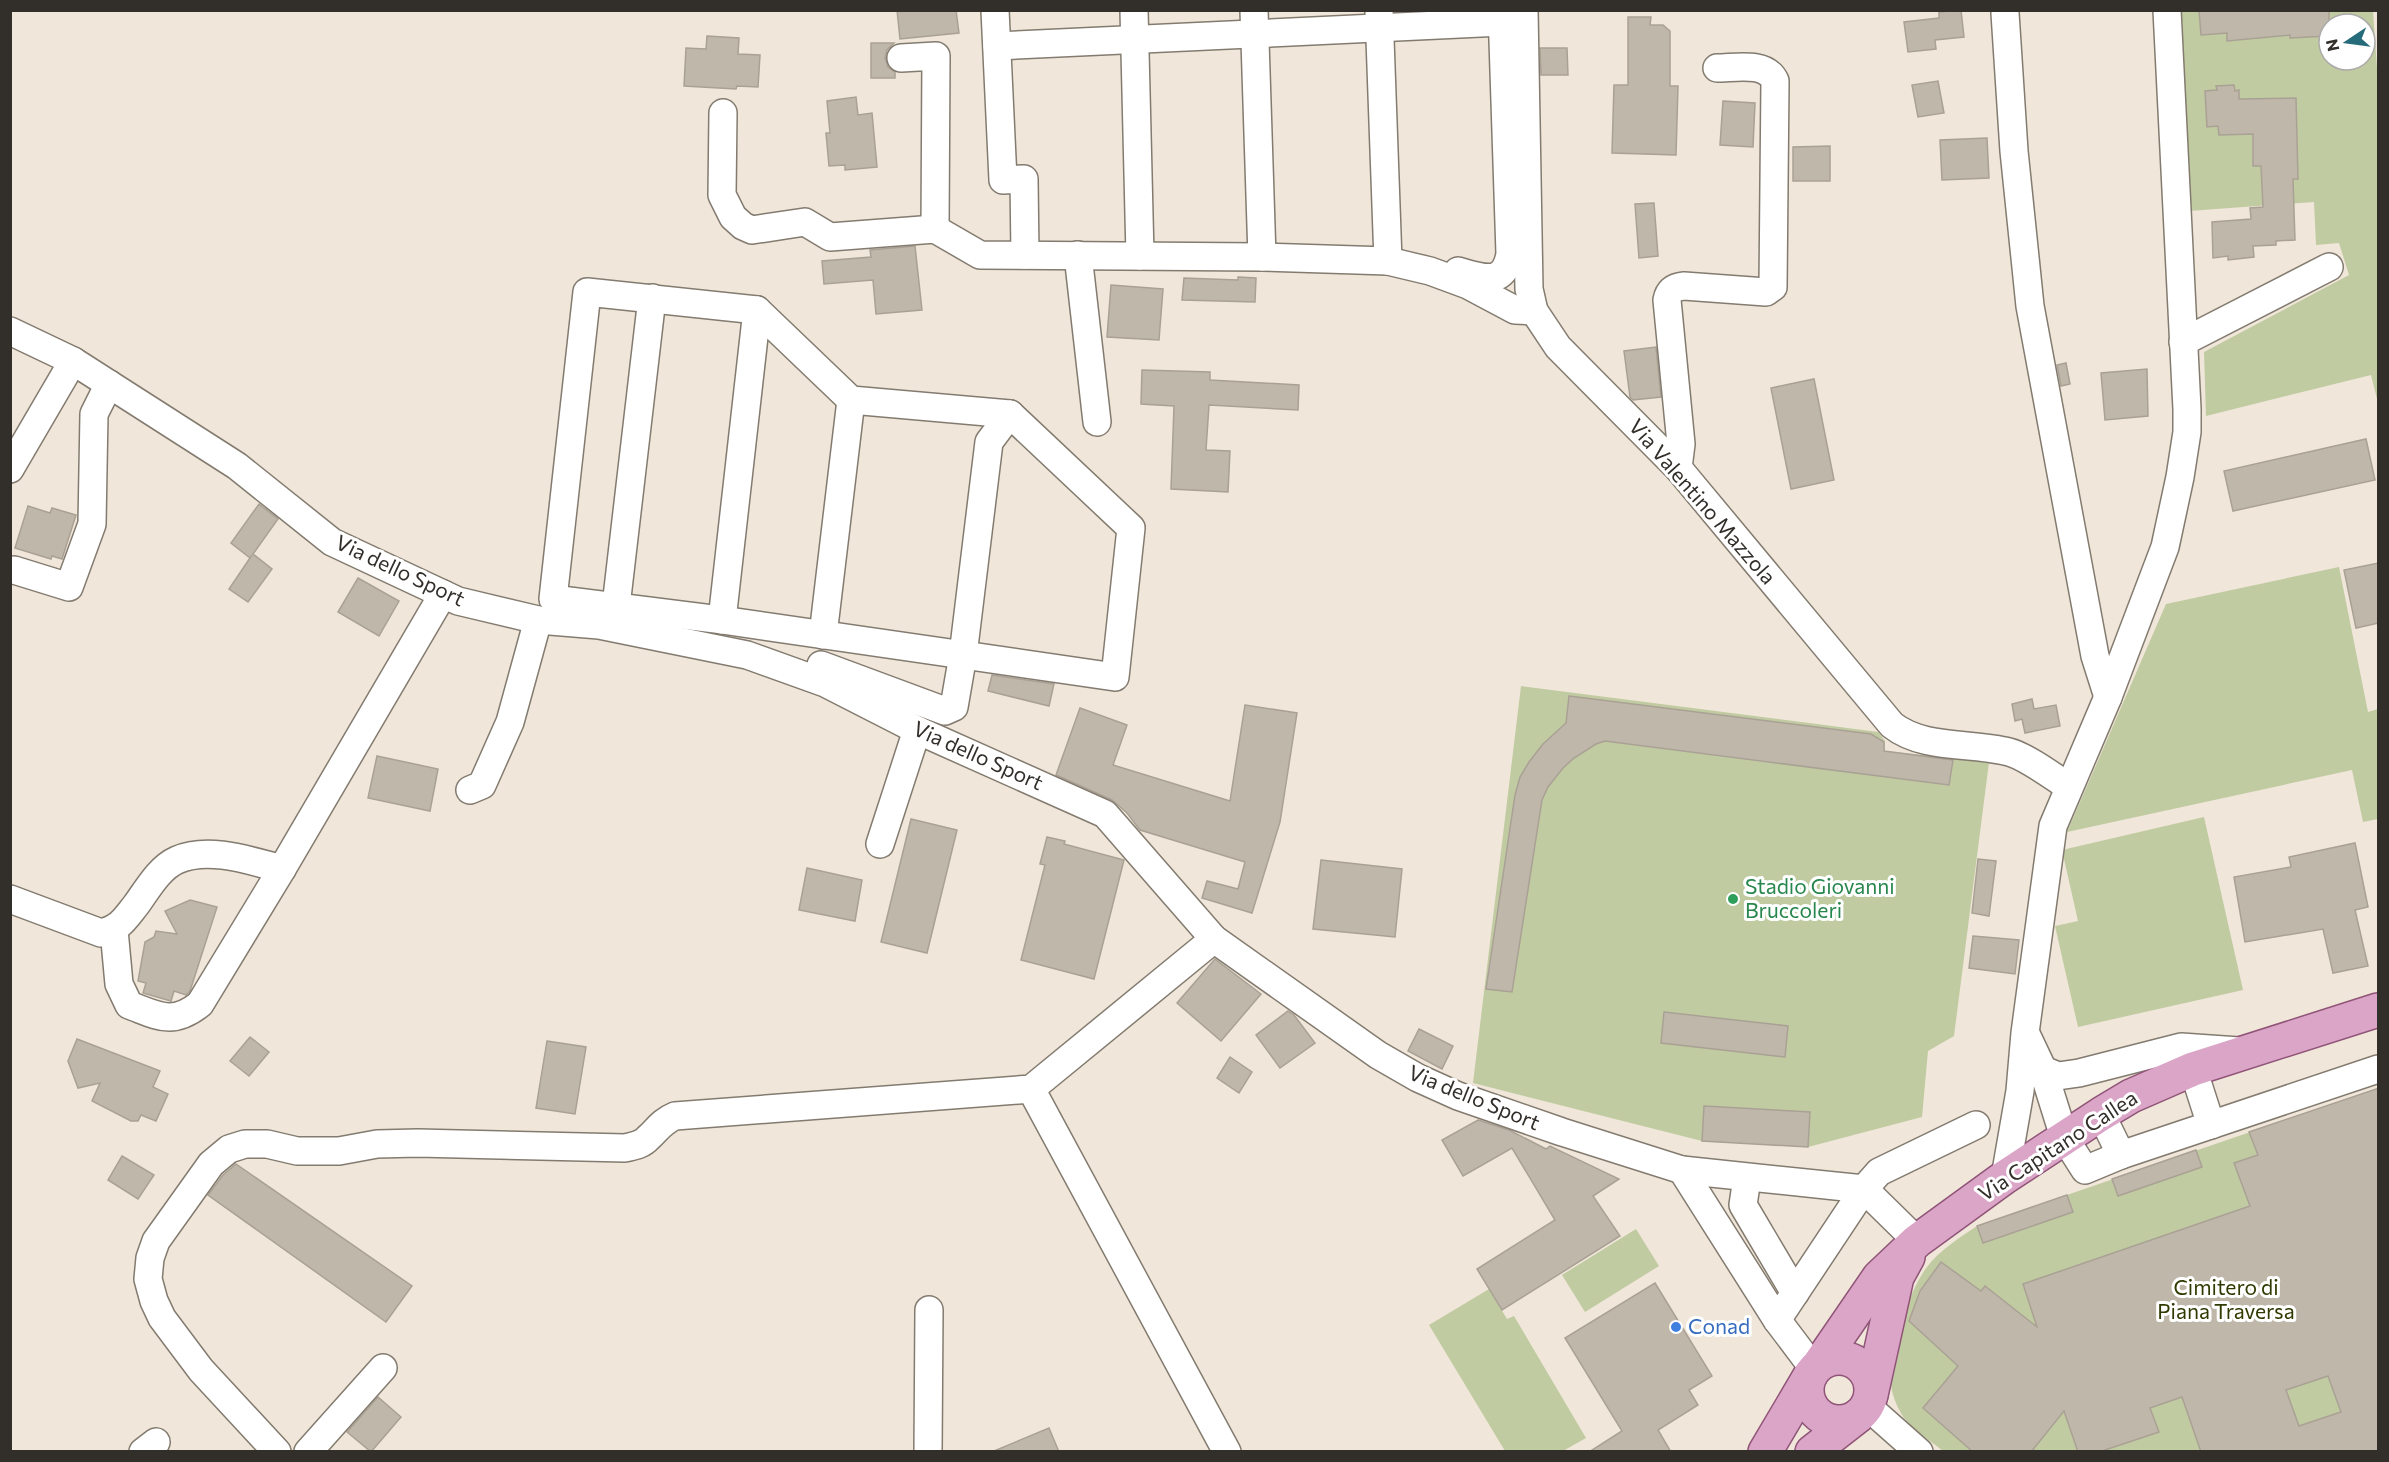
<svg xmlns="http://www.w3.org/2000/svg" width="2389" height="1462" font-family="Commissioner,sans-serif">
	<rect width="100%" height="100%" fill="#f0e6d9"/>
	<g fill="#c0cba1" fill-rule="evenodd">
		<path d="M2178,11h195l5,71v321l-7,-28 -165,41 -2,-64 145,-77 -10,-32 -23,2 -2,-43 -125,9zM2329,24h36v36h-36z"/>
		<polygon points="2339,567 2368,712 2378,709 2378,819 2363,822 2352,770 2067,832 2166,604"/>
		<polygon points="1521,686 1878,732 1885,741 1885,751 1989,762 1954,1036 1928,1051 1922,1117 1808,1147 1702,1141 1473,1083"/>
		<polygon points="2204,817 2243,990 2078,1027 2055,926 2078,921 2062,850"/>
		<path d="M2378,1088v363h-435c-11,-9 -34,-24 -41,-36 -5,-9 -10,-20 -11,-30 -4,-29 18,-95 36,-118 13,-17 32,-29 50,-41z"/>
		<polygon points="1636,1229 1659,1266 1585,1312 1562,1275"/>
		<polygon points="1489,1289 1507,1319 1514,1316 1586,1438 1563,1451 1505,1451 1429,1325"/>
	</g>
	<g fill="#c0b7ab" stroke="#aaa195" stroke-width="1.5" fill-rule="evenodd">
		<polygon points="897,10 956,10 959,33 900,39"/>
		<polygon points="1961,10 1964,37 1935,40 1936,49 1908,52 1904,22 1939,18 1939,12"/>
		<polygon points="2199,10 2329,10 2329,36 2290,38 2290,35 2227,41 2227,33 2201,35"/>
		<polygon points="1628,17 1651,17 1650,25 1663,25 1670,31 1670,86 1678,86 1676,155 1612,153 1614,85 1628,85"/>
		<polygon points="707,36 739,38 738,54 760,55 758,87 737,86 736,89 684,86 686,48 706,49"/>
		<polygon points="871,43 894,43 887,50 885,58 888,67 895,72 895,78 871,78"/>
		<polygon points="1540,48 1567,48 1568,75 1541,75"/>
		<polygon points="1938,81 1944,113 1918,117 1912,85"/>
		<polygon points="2234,85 2235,91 2239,90 2239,99 2296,98 2298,179 2293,179 2295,240 2276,241 2276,245 2253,246 2254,257 2228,260 2228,256 2213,258 2212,222 2251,219 2250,208 2263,207 2261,166 2253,166 2253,134 2219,135 2218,126 2207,127 2205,91 2217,90 2216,86"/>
		<polygon points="856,97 858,115 872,113 877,167 845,170 845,165 829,166 826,133 830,133 827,101"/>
		<polygon points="1723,101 1755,103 1753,147 1720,145"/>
		<polygon points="1987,138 1989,178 1942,180 1940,140"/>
		<polygon points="1830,146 1830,181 1793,181 1793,147"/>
		<polygon points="1654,203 1658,256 1639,258 1635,204"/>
		<polygon points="915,246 922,310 876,314 873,280 824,284 822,261 871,257 870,250"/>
		<polygon points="1238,277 1256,278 1255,302 1182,300 1184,278 1238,280"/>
		<polygon points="1111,285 1163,289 1159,340 1107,337"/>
		<polygon points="1656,347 1661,397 1633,400 1630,397 1624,351"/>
		<polygon points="2066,363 2070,384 2061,386 2057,365"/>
		<polygon points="2147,369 2148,416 2105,420 2101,373"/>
		<polygon points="1142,370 1210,372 1210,380 1299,385 1298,410 1209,405 1206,450 1230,451 1228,492 1171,489 1174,406 1141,404"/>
		<polygon points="1814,379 1834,480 1791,489 1771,388"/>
		<polygon points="2366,439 2375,480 2233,511 2224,471"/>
		<polygon points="259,504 278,519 253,554 272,569 248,602 229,589 252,555 250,558 231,543"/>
		<polygon points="28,506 50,513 52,508 76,515 62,559 52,556 51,559 15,548"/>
		<polygon points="2379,563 2379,623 2356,628 2344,570"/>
		<polygon points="358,578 399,601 379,636 338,612"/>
		<polygon points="992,675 1054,684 1049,706 988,691"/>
		<polygon points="1569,696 1871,734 1884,742 1884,751 1953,760 1949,785 1605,741 1596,744 1574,758 1563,768 1548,787 1542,800 1512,992 1486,989 1515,795 1520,777 1529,762 1543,744 1566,723"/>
		<polygon points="2032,699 2034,709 2056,705 2060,726 2025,733 2022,719 2015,721 2012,704"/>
		<polygon points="1245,705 1297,713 1280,822 1252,913 1202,898 1207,881 1238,889 1245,862 1140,830 1127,813 1112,800 1056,775 1080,708 1127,725 1113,765 1230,801"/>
		<polygon points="377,756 438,769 430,811 368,798"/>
		<polygon points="911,819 957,830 927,953 881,942"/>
		<polygon points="1047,837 1065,841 1064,844 1124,860 1094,979 1021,960 1045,865 1040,864"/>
		<polygon points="2355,843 2368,907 2355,910 2368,966 2333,973 2323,929 2245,942 2234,877 2291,867 2289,857"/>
		<polygon points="1978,859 1996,861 1989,916 1972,913"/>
		<polygon points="1321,860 1402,869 1395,937 1313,929"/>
		<polygon points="807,868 862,880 855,921 799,910"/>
		<polygon points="190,900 217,907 190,991 186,995 174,991 171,1001 143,993 146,983 138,981 145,942 154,937 156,931 177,934 165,911"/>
		<polygon points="1973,936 2019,940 2015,974 1969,968"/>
		<polygon points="1215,959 1261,994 1221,1041 1177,1003"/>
		<polygon points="1288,1011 1294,1015 1315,1043 1280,1068 1256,1035"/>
		<polygon points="1664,1012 1788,1026 1785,1057 1661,1043"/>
		<polygon points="1419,1029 1453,1046 1442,1069 1408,1051"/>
		<polygon points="250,1037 269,1052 249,1076 230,1061"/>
		<polygon points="77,1039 160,1071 153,1087 168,1094 156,1121 141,1115 138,1121 131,1121 92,1101 100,1083 78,1088 68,1061"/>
		<polygon points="547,1041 586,1047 575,1114 536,1108"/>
		<polygon points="1230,1057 1252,1072 1239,1093 1217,1078"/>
		<path d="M2379,1088v364h-178l-19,-55 -32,11 9,24 -60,20h-21l-14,-41 -33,41h-58l-50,-44 35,-42 -49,-45 11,-30 21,-29 40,29 4,-5 52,41 -14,-43 227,-78 -16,-43 24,-8 -9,-23zM2328,1376l13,36 -42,14 -13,-36z"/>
		<polygon points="1704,1106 1810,1112 1808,1147 1702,1141"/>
		<polygon points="1478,1120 1509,1130 1546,1149 1550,1146 1619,1179 1593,1196 1620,1236 1502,1310 1477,1269 1555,1220 1512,1148 1463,1176 1442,1140"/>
		<polygon points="2196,1150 2202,1167 2118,1196 2112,1179"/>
		<polygon points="122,1156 154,1175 138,1199 108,1180"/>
		<polygon points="236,1164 412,1286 386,1322 208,1195 223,1175"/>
		<polygon points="2067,1195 2073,1212 1983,1243 1977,1226"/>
		<polygon points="1655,1283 1712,1376 1689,1390 1698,1405 1658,1430 1671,1452 1589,1452 1622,1431 1565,1338"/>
		<polygon points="378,1397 401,1417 371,1452 347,1432"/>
		<polygon points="1049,1428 1059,1452 994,1452 994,1451"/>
	</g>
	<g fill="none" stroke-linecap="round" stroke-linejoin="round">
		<defs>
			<g id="minor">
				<polyline points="995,10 1003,180 1024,179 1025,255"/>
				<polyline points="1134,10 1140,256"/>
				<polyline points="1254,10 1262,257"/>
				<path d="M1524,10l5,279 5,22 24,36 120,121 214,257c32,25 79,17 117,27 16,4 45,25 60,35"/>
				<polyline points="1379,11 1388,261"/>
				<polyline points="2005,13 2014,151 2030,306 2095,656 2108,697"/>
				<polyline points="997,46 1502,22"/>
				<polyline points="901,58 936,56 935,229"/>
				<polyline points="723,113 722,195 733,217 743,226 752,230 805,222 830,237 935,229 980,255 1262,257 1388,261 1430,271 1468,285 1515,310 1534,311"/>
				<polyline points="1078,255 1097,422"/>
				<path d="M1458,271c25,7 46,16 52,-17l-8,-244"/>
				<polygon points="587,292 757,310 851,400 1010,414 1131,528 1115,677 722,620 553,599"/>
				<polyline points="10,331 73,361 237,466 332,542 458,601 538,620 599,625 747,655 825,683 917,730 1105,814 1214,939 1378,1055 1418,1078 1458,1096 1562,1132 1682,1170 1864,1189 1917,1241"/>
				<polyline points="2183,342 2329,267"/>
				<path d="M1678,468l3,-24 -14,-144c2,-10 7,-13 17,-14l82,6 7,-5 2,-206c-9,-20 -40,-13 -58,-13"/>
				<polyline points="10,469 73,361"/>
				<polyline points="14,570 69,587 92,524 94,414 109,384"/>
				<polyline points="616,606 652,298"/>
				<polyline points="722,620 757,310"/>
				<polyline points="823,635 851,400"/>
				<polyline points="821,665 945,711 954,707 963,655 989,442 1010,414"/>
				<polyline points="470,790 482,785 510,722 538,620"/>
				<polyline points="880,844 917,730"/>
				<path d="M10,899l91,34c19,-5 23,-13 35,-28 11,-15 23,-37 41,-45 32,-14 74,1 105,9"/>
				<path d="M114,930l5,54 10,21c30,11 43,21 71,-1l82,-135 161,-275"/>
				<polyline points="2026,1034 2043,1070 2064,1137 2085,1170 2121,1155 2378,1069"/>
				<polyline points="2193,1069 2211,1125"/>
				<polyline points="2043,1070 2058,1076 2079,1073 2181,1047 2239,1051"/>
				<polyline points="1031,1089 1227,1452"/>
				<polyline points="2101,1114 2121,1155"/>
				<polyline points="1682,1170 1777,1320 1814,1369"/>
				<polyline points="2005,1177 2020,1091 2025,1033 2053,826 2108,697 2165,547 2180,477 2187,432 2187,409 2167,10"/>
				<polyline points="1747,1178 1743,1205 1795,1293"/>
				<polyline points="1777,1320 1864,1189 1879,1172 1976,1125"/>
				<polyline points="1867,1406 1919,1452"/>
				<polyline points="143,1452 156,1442"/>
				<path d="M277,1452l-76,-82 -39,-52 -8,-17 -6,-22 2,-21 6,-17 55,-77 18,-15 16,-5h22l30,7h42l38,-7 41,-1 207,5c8,-2 17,-3 23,-10 10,-9 13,-16 27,-22l356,-27 183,-150"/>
				<polyline points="308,1452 383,1368"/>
				<polyline points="928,1452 929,1310"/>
			</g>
			<g id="major">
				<circle cx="1839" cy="1390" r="32"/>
				<polyline points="1820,1363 1879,1277 1917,1241 2005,1177 2101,1114 2131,1096 2193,1069 2378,1010"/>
				<polyline points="1871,1395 1897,1277 1908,1257"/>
				<polyline points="1765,1452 1811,1374"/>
				<polyline points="1812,1452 1858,1416"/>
			</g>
		</defs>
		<use href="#minor" stroke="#837b6f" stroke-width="30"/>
		<use href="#major" stroke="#8f5477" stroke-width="36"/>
		<use href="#minor" stroke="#fff" stroke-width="27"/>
		<use href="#major" stroke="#daa5c7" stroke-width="33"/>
	</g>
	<circle fill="#2e9e5b" stroke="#fff" stroke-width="2" cx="1733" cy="899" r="6"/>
	<circle fill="#3f7fe0" stroke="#fff" stroke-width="2" cx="1676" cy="1327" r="6"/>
	<g text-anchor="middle" stroke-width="6" stroke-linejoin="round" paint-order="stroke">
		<g font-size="21" fill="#322e2a" stroke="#fff">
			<text transform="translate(1702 502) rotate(49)" y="7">Via Valentino Mazzola</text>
			<text transform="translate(400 571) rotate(25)" y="7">Via dello Sport</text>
			<text transform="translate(978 756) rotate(24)" y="7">Via dello Sport</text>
			<text transform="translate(1474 1098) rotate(22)" y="7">Via dello Sport</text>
			<text transform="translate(2058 1146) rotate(-33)" y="7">Via Capitano Callea</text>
		</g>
		<g font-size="21" fill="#27864d" stroke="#fff" text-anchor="start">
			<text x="1745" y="894">Stadio Giovanni<tspan x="1745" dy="24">Bruccoleri</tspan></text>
		</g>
		<g font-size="21" fill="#303a00" stroke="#fff">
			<text x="2226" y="1295">Cimitero di<tspan x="2226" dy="24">Piana Traversa</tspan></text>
		</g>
		<g font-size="21" fill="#366cbe" stroke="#fff" text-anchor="start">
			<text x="1688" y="1334">Conad</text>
		</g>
	</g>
	<rect width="2389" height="1462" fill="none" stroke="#322e2a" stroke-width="24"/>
	<g transform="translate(2347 42) rotate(257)"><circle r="28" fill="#ffffff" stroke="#adabaa" stroke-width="1.5"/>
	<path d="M0-4.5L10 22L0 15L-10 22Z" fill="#256b7a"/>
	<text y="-9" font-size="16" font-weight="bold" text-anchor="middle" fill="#322e2a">N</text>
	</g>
</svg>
